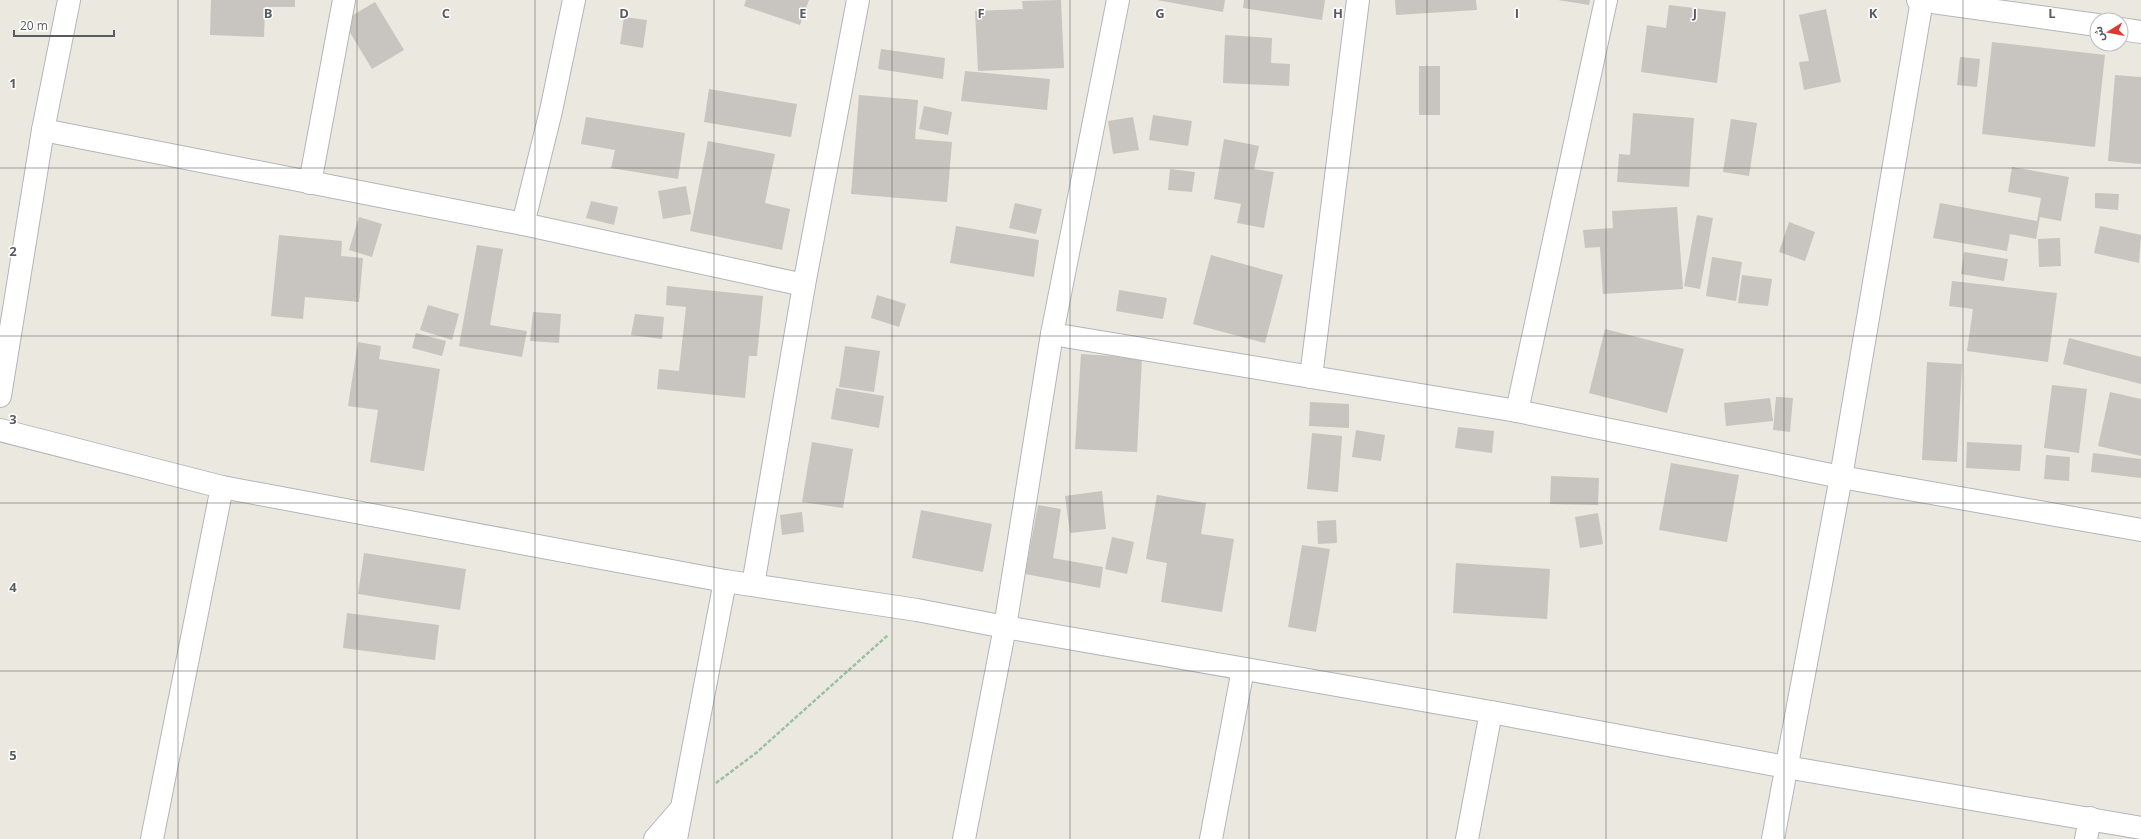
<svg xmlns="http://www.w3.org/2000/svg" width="2141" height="839" font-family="'Open Sans','Noto Sans Arabic',sans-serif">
	<rect width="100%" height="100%" fill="#ebe8df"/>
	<g fill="#c8c4bf">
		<polygon points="211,0 295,0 295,7 265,7 264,37 210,35"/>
		<polygon points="746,0 809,0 800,25 744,6"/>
		<polygon points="1061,0 1064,68 978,71 975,11 1023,9 1022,1"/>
		<polygon points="1157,0 1225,0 1223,12"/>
		<polygon points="1244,0 1325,0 1322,20 1243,8"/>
		<polygon points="1395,0 1476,0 1477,10 1396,15"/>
		<polygon points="1558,0 1590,0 1589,5"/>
		<polygon points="375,2 404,50 372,69 343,21"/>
		<polygon points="1669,5 1726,12 1717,83 1641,72 1647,25 1666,28"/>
		<polygon points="1826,9 1841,82 1804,90 1799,62 1809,61 1799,15"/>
		<polygon points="624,17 647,20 643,48 620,44"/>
		<polygon points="1225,35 1272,38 1271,63 1290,64 1289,86 1223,83"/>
		<polygon points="1992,42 2105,55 2095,147 1982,134"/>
		<polygon points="881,49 945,58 943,79 878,69"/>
		<polygon points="1960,57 1980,59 1977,87 1957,85"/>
		<rect x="1419" y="66" width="21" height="49"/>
		<polygon points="965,71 1050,79 1047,110 961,101"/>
		<polygon points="2115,75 2141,77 2141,164 2108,161"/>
		<polygon points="709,89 797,104 791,137 704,122"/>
		<polygon points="859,95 918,100 915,139 952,142 947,202 851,194"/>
		<polygon points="924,106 952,112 948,135 919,129"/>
		<polygon points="1633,113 1694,118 1689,187 1617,182 1619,154 1630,155"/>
		<polygon points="1153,115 1192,121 1188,146 1149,140"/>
		<polygon points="586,117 685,133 678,179 611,168 615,150 581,144"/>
		<polygon points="1133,117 1139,150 1113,154 1108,121"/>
		<polygon points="1731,119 1757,123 1749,176 1723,172"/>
		<polygon points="1224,139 1259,146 1254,169 1274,172 1264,228 1237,223 1241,204 1214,199"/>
		<polygon points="708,141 775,154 765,203 790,209 782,250 690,231"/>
		<polygon points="2012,167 2069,177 2061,221 2040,217 2036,239 2010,234 2007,251 1933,238 1940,203 2037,221 2041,198 2008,192"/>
		<polygon points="1170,169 1195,172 1192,192 1168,190"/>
		<polygon points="686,186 691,214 663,219 658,191"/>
		<polygon points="2095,193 2119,194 2118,210 2095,208"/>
		<polygon points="591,201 618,207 614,225 586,218"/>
		<polygon points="1015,203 1042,209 1036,234 1009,228"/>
		<polygon points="1677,207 1683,289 1603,294 1600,247 1585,248 1583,230 1613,228 1612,211"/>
		<polygon points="1697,215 1713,218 1700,289 1684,286"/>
		<polygon points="359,217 382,224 372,257 349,250"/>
		<polygon points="1789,222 1815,232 1805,261 1779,252"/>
		<polygon points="956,226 1039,240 1034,277 950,263"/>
		<polygon points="2100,226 2141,235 2139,263 2094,253"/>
		<polygon points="279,235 342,241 341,256 363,258 359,302 305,297 303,319 271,316"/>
		<polygon points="2060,238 2061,266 2039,267 2038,239"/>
		<polygon points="477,245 503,249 490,325 527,331 522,357 459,346"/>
		<polygon points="1964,252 2008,259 2004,281 1961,274"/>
		<polygon points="1211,255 1283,275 1265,343 1193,324"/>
		<polygon points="1712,257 1742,262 1736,301 1706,296"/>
		<polygon points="1742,275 1772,279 1768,306 1738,303"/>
		<polygon points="1952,281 2057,293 2048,362 1967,351 1973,309 1949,306"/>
		<polygon points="667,286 763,296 757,356 749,356 745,398 657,389 659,369 679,371 686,307 666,305"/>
		<polygon points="1119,290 1167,298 1163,319 1116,311"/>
		<polygon points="877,295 906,304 899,327 871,318"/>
		<polygon points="428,305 459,314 452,340 420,330"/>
		<polygon points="533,312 561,314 559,343 530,341"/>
		<polygon points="635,314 664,317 662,339 631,335"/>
		<polygon points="1605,329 1684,349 1667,413 1589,393"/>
		<polygon points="416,333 446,341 442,356 412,348"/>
		<polygon points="2069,338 2141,357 2141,384 2063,364"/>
		<polygon points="358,342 381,346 379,359 440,369 424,471 370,462 378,410 348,406"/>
		<polygon points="845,346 880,351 874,392 839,387"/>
		<polygon points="1081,354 1142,358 1137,452 1075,449"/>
		<polygon points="1927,362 1962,364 1957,462 1922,460"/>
		<polygon points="2052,385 2087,389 2079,453 2044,448"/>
		<polygon points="836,388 884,396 879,428 831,419"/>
		<polygon points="2110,392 2141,399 2141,456 2098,446"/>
		<polygon points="1776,397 1793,398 1790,432 1773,430"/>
		<polygon points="1770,398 1773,421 1726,426 1724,403"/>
		<polygon points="1310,402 1349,404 1349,428 1309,426"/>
		<polygon points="1458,427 1494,431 1492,453 1455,448"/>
		<polygon points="1356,430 1385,435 1381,461 1352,457"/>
		<polygon points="1312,433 1342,436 1338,492 1307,489"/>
		<polygon points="812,442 853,449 843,508 802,502"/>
		<polygon points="1967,442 2022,445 2020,471 1966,468"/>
		<polygon points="2093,453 2141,459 2141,478 2091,472"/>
		<polygon points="2046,455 2070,457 2069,481 2044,479"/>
		<polygon points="1671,463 1739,475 1727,542 1659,530"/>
		<polygon points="1551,476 1599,478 1598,505 1550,504"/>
		<polygon points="1102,491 1106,529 1070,533 1065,496"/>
		<polygon points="1157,495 1206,503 1201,534 1234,539 1222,612 1161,602 1167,563 1146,559"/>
		<polygon points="1038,505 1061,509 1053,558 1103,567 1100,588 1025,574"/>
		<polygon points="921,510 992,524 983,572 912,558"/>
		<polygon points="802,512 804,532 782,535 780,515"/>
		<polygon points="1598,513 1603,544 1580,548 1575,517"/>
		<polygon points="1336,520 1337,543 1318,544 1317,521"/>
		<polygon points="1112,537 1134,542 1127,574 1105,569"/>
		<polygon points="1302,545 1330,549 1316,632 1288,627"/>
		<polygon points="364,553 466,569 460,610 358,594"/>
		<polygon points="1456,563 1550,569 1547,619 1453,613"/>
		<polygon points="347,613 439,625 435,660 343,648"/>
	</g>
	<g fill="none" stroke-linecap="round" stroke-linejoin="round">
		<defs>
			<g id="street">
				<polyline points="1918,0 2097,25"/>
				<polyline points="2121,29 2141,32"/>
				<polyline points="43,130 523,224 804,285"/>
				<polyline points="310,183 344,0"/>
				<polyline points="523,224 551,111 574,0"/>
				<polyline points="1052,334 1517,411 1841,477 2141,530"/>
				<polyline points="1311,377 1358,0"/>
				<polyline points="0,396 43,130 69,0"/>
				<polyline points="1517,411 1606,0"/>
				<polyline points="0,430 222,487 725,581 917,610 1005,627 1491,712 1786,767 2141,828"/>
				<polyline points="753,585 804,285 858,0"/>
				<polyline points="152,839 222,487"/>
				<polyline points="655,839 681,809"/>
				<polyline points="676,839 725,581"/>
				<polyline points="964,839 1005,627 1052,334 1118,0"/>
				<polyline points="1211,839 1243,669"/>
				<polyline points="1467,839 1491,712"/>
				<polyline points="1773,839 1841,477 1922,0"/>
				<polyline points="2086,839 2090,818"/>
			</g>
		</defs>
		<use href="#street" stroke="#b2b6ba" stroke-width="24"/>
		<polyline stroke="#97c1a1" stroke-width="2.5" stroke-dasharray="4 2" stroke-linecap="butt" points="716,783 756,753 888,635"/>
		<use href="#street" stroke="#fff" stroke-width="22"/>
	</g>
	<path fill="none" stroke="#585c60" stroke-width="1" stroke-opacity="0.55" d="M178,0v839M357,0v839M535,0v839M714,0v839M892,0v839M1070,0v839M1249,0v839M1427,0v839M1606,0v839M1784,0v839M1963,0v839M0,168h2141M0,336h2141M0,503h2141M0,671h2141"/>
	<g font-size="13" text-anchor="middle" font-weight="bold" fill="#585c60" stroke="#fff" stroke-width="3" stroke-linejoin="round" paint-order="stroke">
		<text x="268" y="18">B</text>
		<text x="446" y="18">C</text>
		<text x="624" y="18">D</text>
		<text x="803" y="18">E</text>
		<text x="981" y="18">F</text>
		<text x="1160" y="18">G</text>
		<text x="1338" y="18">H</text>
		<text x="1517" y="18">I</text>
		<text x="1695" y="18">J</text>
		<text x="1873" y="18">K</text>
		<text x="2052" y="18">L</text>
		<text x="13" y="88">1</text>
		<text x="13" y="256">2</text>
		<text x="13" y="424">3</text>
		<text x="13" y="592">4</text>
		<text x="13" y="760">5</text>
	</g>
	<g transform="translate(2109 32) rotate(259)"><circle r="19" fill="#ffffff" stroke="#bcbebf"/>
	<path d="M0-3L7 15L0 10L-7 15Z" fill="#dc3934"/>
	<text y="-6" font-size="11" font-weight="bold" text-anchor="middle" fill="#585c60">ش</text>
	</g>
	<path d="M14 30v6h100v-6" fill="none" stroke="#585c60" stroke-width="2"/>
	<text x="20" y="30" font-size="12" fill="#585c60" stroke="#ffffff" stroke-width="3" paint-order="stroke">20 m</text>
</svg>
